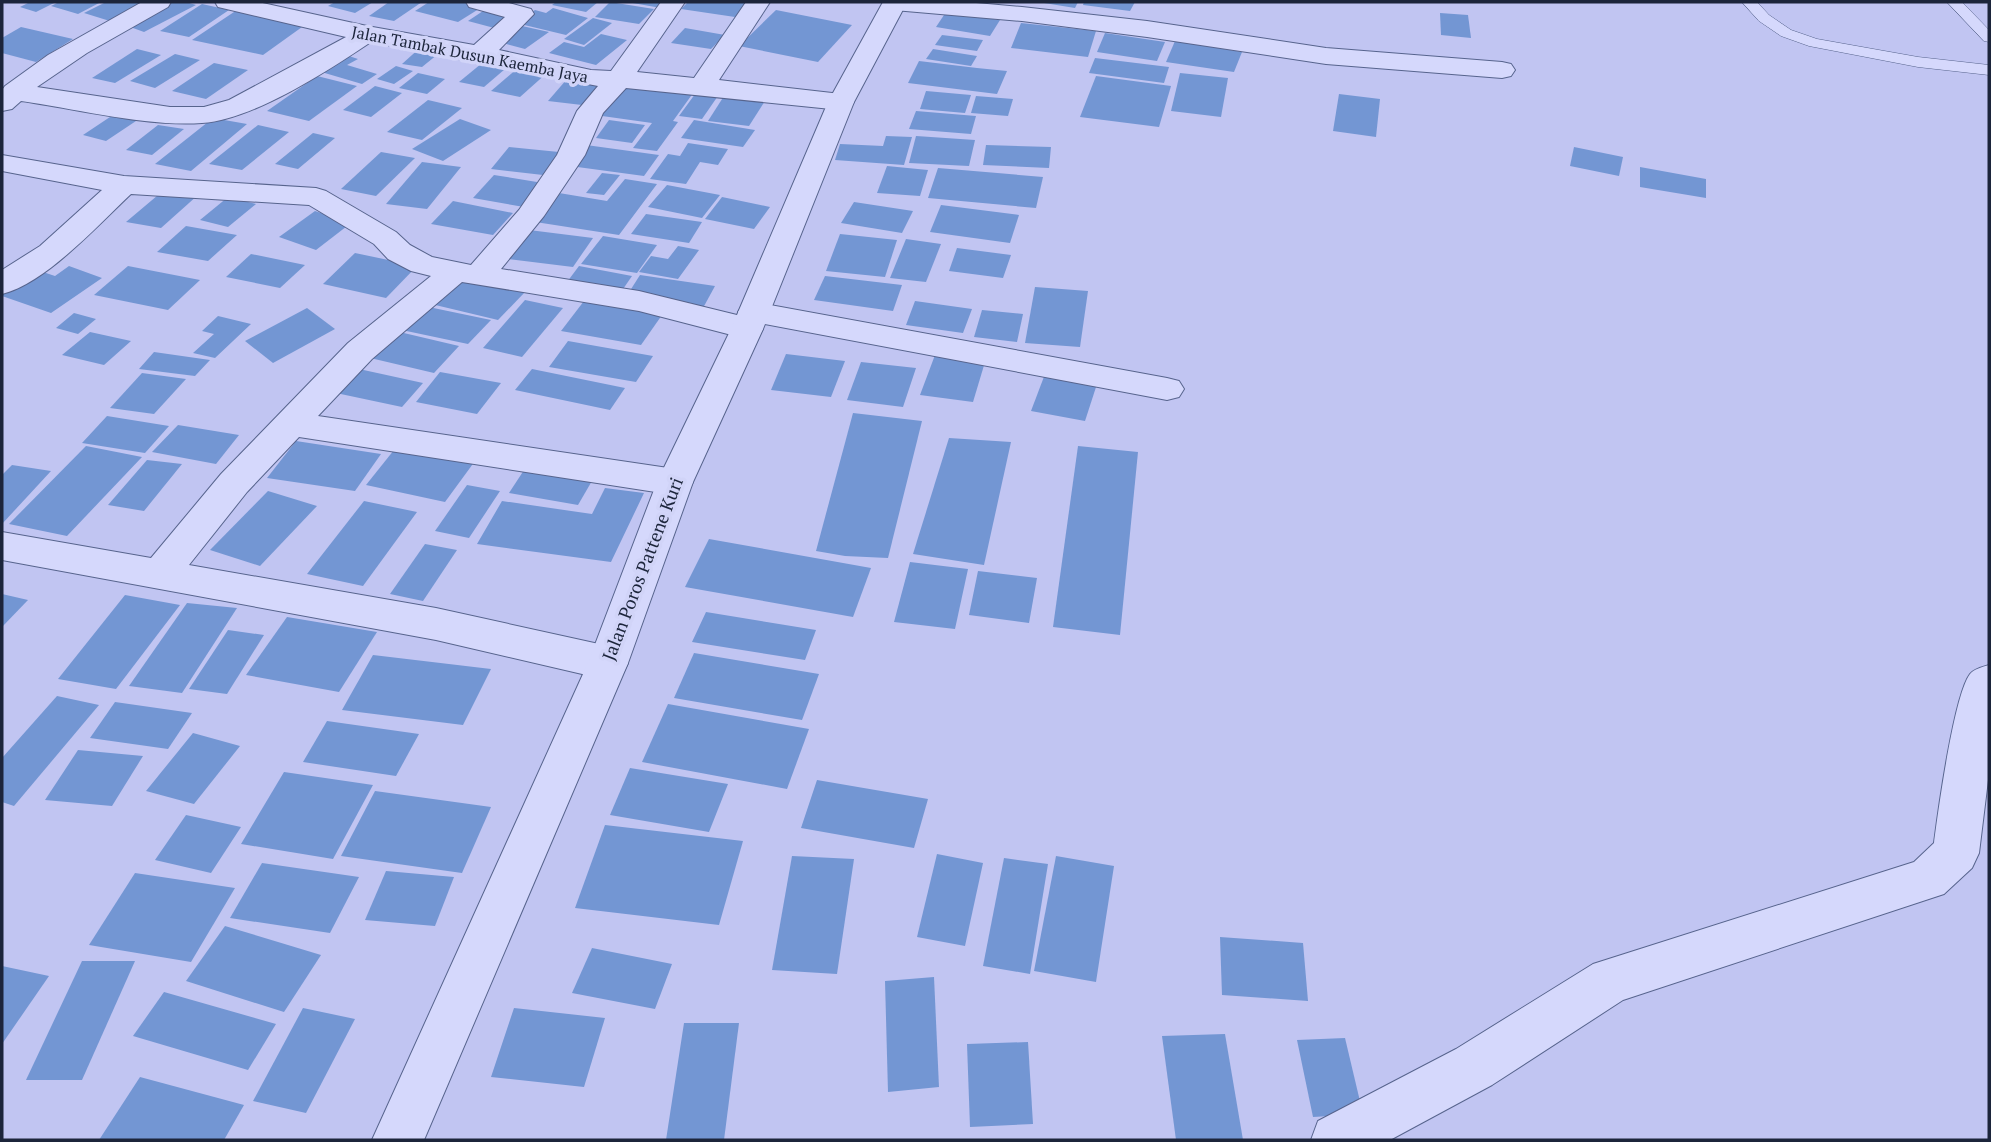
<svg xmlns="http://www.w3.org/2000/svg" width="1991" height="1142" font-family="'PT Serif',serif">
	<rect width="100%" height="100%" fill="#c1c5f2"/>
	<g fill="#7396d3">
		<polygon points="30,2 56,2 36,12 20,7"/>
		<polygon points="59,2 101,2 78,14 51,6"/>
		<polygon points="106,2 150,2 113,22 84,13"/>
		<polygon points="166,2 186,2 196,5 144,32 122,24"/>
		<polygon points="335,2 373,2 355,13 328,6"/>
		<polygon points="389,2 422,2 394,21 369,16"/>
		<polygon points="429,2 463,2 482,7 458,22 415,11"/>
		<polygon points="556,2 598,2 586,12 552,5"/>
		<polygon points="610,2 654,9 639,24 595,17"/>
		<polygon points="627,2 667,2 661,8"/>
		<polygon points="688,2 747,2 735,17 681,9"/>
		<polygon points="1038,2 1078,2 1075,8"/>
		<polygon points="1084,2 1135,2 1130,11 1083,5"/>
		<polygon points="202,4 229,10 189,37 160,31"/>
		<polygon points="489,7 518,15 498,29 468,21"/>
		<polygon points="240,8 309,22 263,55 192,40"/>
		<polygon points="553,8 588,18 566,35 516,23 535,10 546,13"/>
		<polygon points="776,10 852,25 818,62 739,46"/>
		<polygon points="946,12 1000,20 990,36 936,27"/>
		<polygon points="1440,13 1468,15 1471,38 1441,35"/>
		<polygon points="593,18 612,23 584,45 564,39"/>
		<polygon points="1021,23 1096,31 1088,57 1011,48"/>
		<polygon points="522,26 549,32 525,49 499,42"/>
		<polygon points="21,27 73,39 36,62 2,53 2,38"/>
		<polygon points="685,28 725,35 711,49 671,43"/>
		<polygon points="1105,33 1165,42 1157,61 1097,52"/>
		<polygon points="601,34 627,40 596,65 549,53 564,42 584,47"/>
		<polygon points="942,35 983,40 977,51 935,45"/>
		<polygon points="1175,41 1242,52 1234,72 1166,62"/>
		<polygon points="422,46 443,50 422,67 402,64"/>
		<polygon points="137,49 161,55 115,83 92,78"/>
		<polygon points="933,49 977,56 971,66 926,59"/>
		<polygon points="175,54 200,60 155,88 130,81"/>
		<polygon points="343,54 358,59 347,65 377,74 362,84 318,71"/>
		<polygon points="1095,58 1169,67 1164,83 1089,73"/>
		<polygon points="487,59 512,63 484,87 459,82"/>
		<polygon points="919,61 977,68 1007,71 997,94 908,83"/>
		<polygon points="214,63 248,70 206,99 172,91"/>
		<polygon points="396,66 413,71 394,84 377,79"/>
		<polygon points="519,67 548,72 520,97 491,91"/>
		<polygon points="418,73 445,79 427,94 399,88"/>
		<polygon points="1180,73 1228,78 1221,117 1171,111"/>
		<polygon points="317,76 357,86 309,121 267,111"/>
		<polygon points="1096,76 1171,86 1159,127 1080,117"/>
		<polygon points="567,79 600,83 582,105 548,101"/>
		<polygon points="623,80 696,89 673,121 678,122 657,151 633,148 652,123 595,115"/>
		<polygon points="375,86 402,93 371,117 343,110"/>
		<polygon points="698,90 720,93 702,119 679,116"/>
		<polygon points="926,91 971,95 965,113 920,109"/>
		<polygon points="1339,94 1380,99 1376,137 1333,131"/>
		<polygon points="724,96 765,101 749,126 708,121"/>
		<polygon points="976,96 1013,99 1008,116 971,113"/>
		<polygon points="428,100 462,108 422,140 387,132"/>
		<polygon points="916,111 976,116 971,134 909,129"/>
		<polygon points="116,113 139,119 106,141 83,135"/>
		<polygon points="213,118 247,124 191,171 155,164"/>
		<polygon points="460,119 491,130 443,161 412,149"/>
		<polygon points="609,120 645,125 632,143 596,138"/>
		<polygon points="694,120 755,130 743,147 681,138"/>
		<polygon points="158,125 184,129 152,155 126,150"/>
		<polygon points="258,125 289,132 242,170 209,164"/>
		<polygon points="313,133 335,138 298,169 275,164"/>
		<polygon points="886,136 912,137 904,165 835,160 840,144 883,146"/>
		<polygon points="916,136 975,140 969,166 909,163"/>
		<polygon points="688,143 728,149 718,165 700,162 686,184 650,179 668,154 680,156"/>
		<polygon points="586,145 659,155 644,176 570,166"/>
		<polygon points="986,145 1051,147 1049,168 983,165"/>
		<polygon points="509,147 559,152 543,175 491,169"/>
		<polygon points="1574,147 1623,157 1619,176 1570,166"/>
		<polygon points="381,152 415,158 376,196 341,189"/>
		<polygon points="422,162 461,167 427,209 386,204"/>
		<polygon points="887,166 928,170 920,196 877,193"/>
		<polygon points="1640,167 1706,179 1706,198 1640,187"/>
		<polygon points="938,168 1043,177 1036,208 928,198"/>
		<polygon points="602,173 620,175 604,195 586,193"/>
		<polygon points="494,175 543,183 524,207 473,198"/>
		<polygon points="625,179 657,184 619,235 529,221 553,192 607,201"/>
		<polygon points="667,185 720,195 702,218 648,207"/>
		<polygon points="164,190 198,195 161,228 126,222"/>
		<polygon points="228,197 256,204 228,227 200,220"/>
		<polygon points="722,197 770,207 754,229 705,219"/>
		<polygon points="453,201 513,213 493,235 431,224"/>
		<polygon points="854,202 913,211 902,233 841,223"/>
		<polygon points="941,205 1019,215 1010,243 930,232"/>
		<polygon points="315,211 351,223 316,250 279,237"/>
		<polygon points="646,214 702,222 689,243 631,234"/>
		<polygon points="186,226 237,235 208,261 157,252"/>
		<polygon points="521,229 593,238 573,267 499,258"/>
		<polygon points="840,234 897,240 885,277 826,271"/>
		<polygon points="603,236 657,245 637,273 581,264"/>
		<polygon points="906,239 941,244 926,282 890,278"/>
		<polygon points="678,246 699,250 678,279 639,272 651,256 668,259"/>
		<polygon points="957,248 1011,255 1003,278 949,271"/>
		<polygon points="355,253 417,266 386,298 323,284"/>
		<polygon points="251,254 305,265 280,288 226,277"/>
		<polygon points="69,266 102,278 51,313 2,296 2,293 37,270 55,276"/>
		<polygon points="128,266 200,280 168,310 94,295"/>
		<polygon points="579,266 632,276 621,292 567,282"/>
		<polygon points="456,274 526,291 498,320 427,303"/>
		<polygon points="640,275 715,286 703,308 626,297"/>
		<polygon points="825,276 902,285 893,311 814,300"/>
		<polygon points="1035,287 1088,291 1080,347 1025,343"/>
		<polygon points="525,300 563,308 522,357 483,348"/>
		<polygon points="584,301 662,315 641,345 561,331"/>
		<polygon points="915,301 972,309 963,333 906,325"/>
		<polygon points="419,305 491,320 468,344 397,329"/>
		<polygon points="307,308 335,329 273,363 245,341"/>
		<polygon points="982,310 1023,314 1017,342 974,337"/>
		<polygon points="74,313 96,319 78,334 56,328"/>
		<polygon points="218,316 251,324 215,358 193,353 214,334 202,331"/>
		<polygon points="391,330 459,346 434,373 366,357"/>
		<polygon points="90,332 131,341 104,365 62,355"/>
		<polygon points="568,341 653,356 636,382 549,367"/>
		<polygon points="154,352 210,360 195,376 139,369"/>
		<polygon points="786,354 845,361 831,397 771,390"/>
		<polygon points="935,355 985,362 973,402 920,395"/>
		<polygon points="861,362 916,368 903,407 847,400"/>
		<polygon points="359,369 423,383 402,407 336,393"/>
		<polygon points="532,369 625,388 610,410 515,390"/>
		<polygon points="440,372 501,383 477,414 416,402"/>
		<polygon points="142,373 186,379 154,414 110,408"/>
		<polygon points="1045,374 1097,384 1085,421 1031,411"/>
		<polygon points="853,413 922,421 888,558 845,556 816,551"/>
		<polygon points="107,416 169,426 145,453 82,443"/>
		<polygon points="178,425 239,435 216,464 152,452"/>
		<polygon points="949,438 1011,442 984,565 913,554"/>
		<polygon points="296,441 381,454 355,491 267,478"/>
		<polygon points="398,445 475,461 445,502 366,485"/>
		<polygon points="86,446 142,457 67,536 9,524"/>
		<polygon points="1078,446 1138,452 1120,635 1053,627"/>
		<polygon points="147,460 182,464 144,511 108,505"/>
		<polygon points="528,464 596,474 578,505 509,493"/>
		<polygon points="12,465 51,471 2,524 2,475"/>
		<polygon points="467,485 500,491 469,538 435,531"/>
		<polygon points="605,488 644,493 611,562 477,544 502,501 592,514"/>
		<polygon points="268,491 317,506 260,566 210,550"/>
		<polygon points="364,501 417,512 363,586 307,574"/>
		<polygon points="709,539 871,568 853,617 685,587"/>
		<polygon points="425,544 457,550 423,601 390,594"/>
		<polygon points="910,562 968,569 955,629 894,622"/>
		<polygon points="978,571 1037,578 1029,623 969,615"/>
		<polygon points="2,594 28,600 2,627"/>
		<polygon points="125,595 180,605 116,689 58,679"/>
		<polygon points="187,603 237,608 182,693 129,686"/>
		<polygon points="706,612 816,630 805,660 692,642"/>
		<polygon points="287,617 377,632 339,692 246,675"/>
		<polygon points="228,630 264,635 227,694 189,689"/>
		<polygon points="694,653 819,674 802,720 674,698"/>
		<polygon points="373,655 491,669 463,725 342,710"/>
		<polygon points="57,696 99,705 14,806 2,802 2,758"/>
		<polygon points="115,702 192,713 168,749 90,738"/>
		<polygon points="668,704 809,729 787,789 642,762"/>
		<polygon points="327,721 419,734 396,776 303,762"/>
		<polygon points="193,733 240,746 194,804 146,791"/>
		<polygon points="78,750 143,756 112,806 45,800"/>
		<polygon points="630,768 728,784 709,832 610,815"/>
		<polygon points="284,772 373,785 333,859 241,844"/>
		<polygon points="817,780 928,799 914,848 801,828"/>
		<polygon points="375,791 491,807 462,873 341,856"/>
		<polygon points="186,815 241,827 211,873 155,860"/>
		<polygon points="605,825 743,841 719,925 575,908"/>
		<polygon points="937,854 983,863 965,946 917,937"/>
		<polygon points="792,856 854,859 837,974 772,970"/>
		<polygon points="1056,856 1114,866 1096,982 1034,971"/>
		<polygon points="1004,858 1048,864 1030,974 983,966"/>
		<polygon points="262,863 359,877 330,933 230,918"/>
		<polygon points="386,871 454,877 435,926 365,920"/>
		<polygon points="135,873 235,888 191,962 89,945"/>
		<polygon points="225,926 321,955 284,1012 186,981"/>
		<polygon points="1220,937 1303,943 1308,1001 1222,995"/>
		<polygon points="592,948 672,964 655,1009 572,993"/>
		<polygon points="82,961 135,961 82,1080 26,1080"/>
		<polygon points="2,966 49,976 2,1044"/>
		<polygon points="934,977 939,1087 888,1092 885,981"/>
		<polygon points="164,992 276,1024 248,1070 133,1036"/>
		<polygon points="303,1008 355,1019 306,1113 253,1101"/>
		<polygon points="514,1008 605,1018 584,1087 491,1077"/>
		<polygon points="684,1023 739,1023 724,1140 666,1140"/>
		<polygon points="1225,1034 1243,1140 1176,1140 1162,1036"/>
		<polygon points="1345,1038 1363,1114 1313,1117 1297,1040"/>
		<polygon points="1028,1042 1033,1124 970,1127 967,1044"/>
		<polygon points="140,1077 244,1105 224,1140 99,1140"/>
	</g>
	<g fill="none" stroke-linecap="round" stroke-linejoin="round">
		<defs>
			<g id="service">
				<polygon points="1742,2 1757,2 1769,15 1791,30 1817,39 1918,57 1989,65 1989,75 1918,67 1809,46 1781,36 1759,21"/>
				<polygon points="1947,2 1962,2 1989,30 1989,42 1984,41"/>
			</g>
			<g id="minor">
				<path d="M142,2h29l-3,5 -81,46 -50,34 133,20h34l25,-7 117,-63 -128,-30 -3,-5h43l109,24 107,19 31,-28 -36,-10 -3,-5h39l26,7 3,5 -35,36 92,20 20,1 50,-69h24l-48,70 57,6 52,-76h24l-51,78 122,14 9,2 4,6 -4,6 -9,2 -215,-22 -23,25 -18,42 -41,61 -43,53 138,22 102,25 -3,-4 5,-7 11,-3 413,76 12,3 5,8 -5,8 -12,3 -407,-77 3,6 -5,7 -11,3 -108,-28 -177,-29 -90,77 -54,57 357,53 13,4 5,9 -5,9 -13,4 -376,-58 -52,55 -58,73 247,43 172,38 14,5 6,12 -6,12 -14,5 -172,-40 -434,-80v-28l149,26 70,-84 127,-131 83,-67 -20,-5 -23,-12 -14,-15 -65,-39 -178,-11c-33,31 -85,89 -129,100v-24l38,-24 62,-56 -100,-19v-16l122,21 192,12 10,3 70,41 14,13 22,12 39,8 48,-55 38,-55 20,-44 21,-25 -227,-44c-42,28 -118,78 -169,81 -55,4 -125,-14 -181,-22l-9,8 -10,2v-21l3,-4 43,-31z"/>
				<polygon points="883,2 965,2 1022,7 1147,21 1326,48 1502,62 1511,64 1515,70 1511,76 1502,78 1326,64 1147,37 1022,21 894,10 885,8"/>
				<path d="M1989,665v107l-10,81 -7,15 -28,26 -321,106 -131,85 -102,55h-79l7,-19 138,-72 137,-85 321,-102 20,-19c4,-31 20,-148 36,-169 4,-5 12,-7 19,-9z"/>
			</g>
			<polygon id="tertiary" points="883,2 907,2 854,102 763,329 693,482 628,663 424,1140 372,1140 588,663 657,482 731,329 828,102"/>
		</defs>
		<use href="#service" stroke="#57648d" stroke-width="1"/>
		<use href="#minor" stroke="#57648d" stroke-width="2"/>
		<use href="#tertiary" stroke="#57648d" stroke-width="2"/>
		<use href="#service" fill="#d5d8fc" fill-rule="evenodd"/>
		<use href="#minor" fill="#d5d8fc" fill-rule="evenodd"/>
		<use href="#tertiary" fill="#d5d8fc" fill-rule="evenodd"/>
	</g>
	<g text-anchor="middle" stroke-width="7" stroke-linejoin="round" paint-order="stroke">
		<g font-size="16" fill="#1c253b" stroke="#d1d4f8">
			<text transform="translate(470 54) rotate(11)" y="6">Jalan Tambak Dusun Kaemba Jaya</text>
		</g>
		<g font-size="18" fill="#1c253b" stroke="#d1d4f8">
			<text transform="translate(643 569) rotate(-69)" y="6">Jalan Poros Pattene Kuri</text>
		</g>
	</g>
	<rect width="1991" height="1142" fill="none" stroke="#1c253b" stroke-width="7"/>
</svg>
